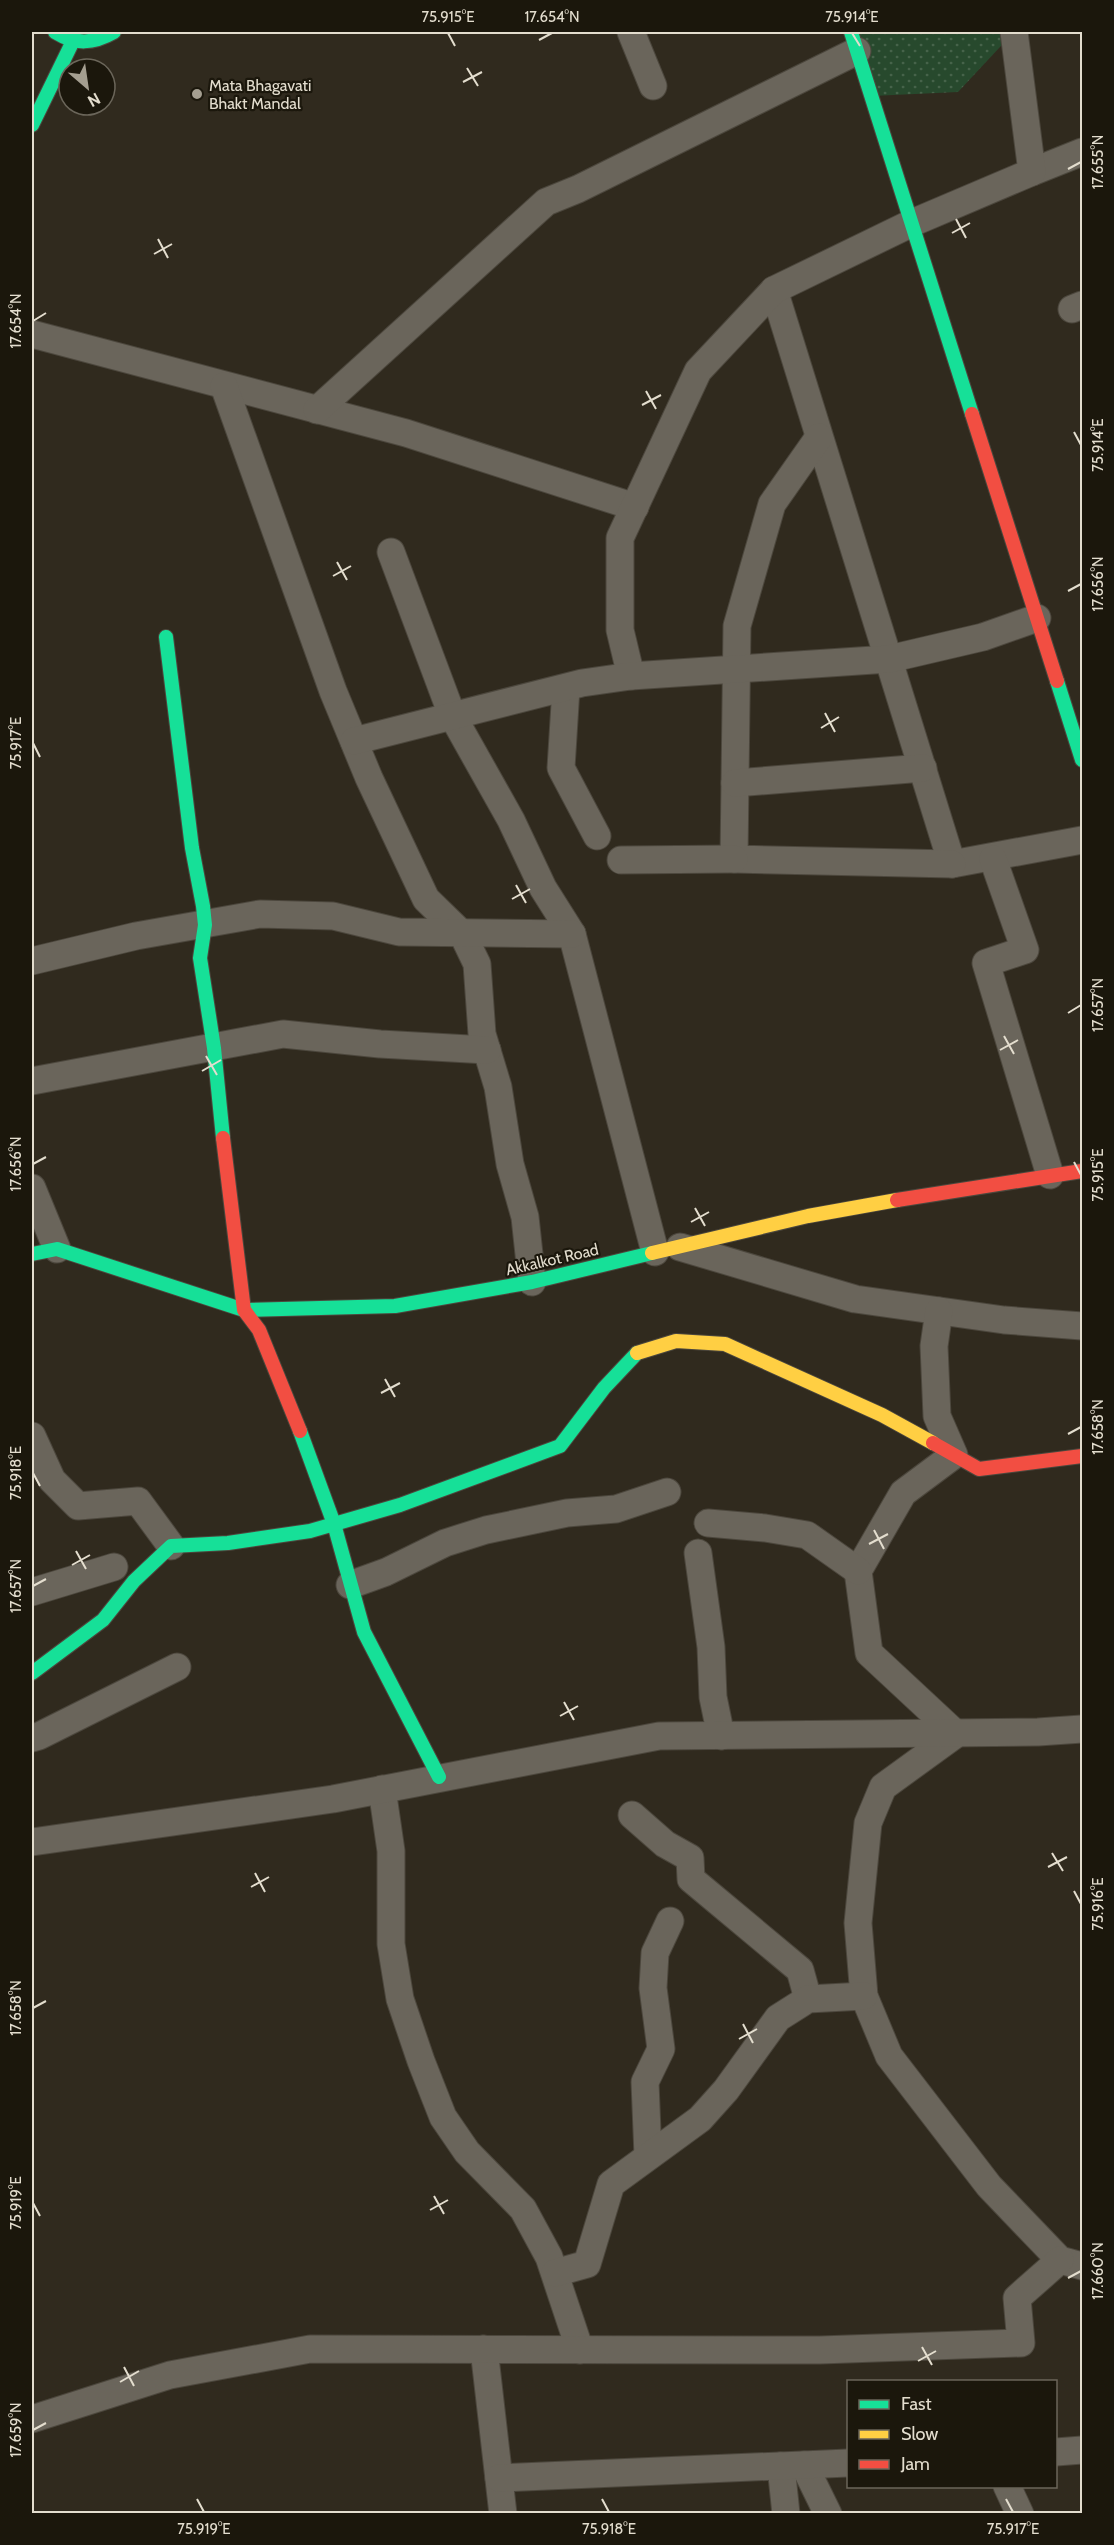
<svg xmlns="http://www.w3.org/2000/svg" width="1114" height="2545" font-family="Cabin,sans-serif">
	<defs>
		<pattern id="park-dots" width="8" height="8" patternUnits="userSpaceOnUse" patternTransform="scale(1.5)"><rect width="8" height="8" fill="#27492d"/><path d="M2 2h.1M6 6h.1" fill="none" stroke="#46634a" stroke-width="1.8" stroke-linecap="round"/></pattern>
	</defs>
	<rect width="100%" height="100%" fill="#302a1e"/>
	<polygon fill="url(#park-dots)" points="852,32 1014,32 958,92 872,96"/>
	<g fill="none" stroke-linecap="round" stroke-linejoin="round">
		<defs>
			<g id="street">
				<polyline points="631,32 653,86"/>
				<polyline points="1032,172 1082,152"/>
				<polyline points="774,290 952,864 1082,840"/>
				<polyline points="1072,309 1082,305"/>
				<polyline points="32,334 406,433 635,507"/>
				<polyline points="224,386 333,691 369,778 426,899 463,935 477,964 482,1034 498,1087 510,1164 525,1217 532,1282"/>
				<polyline points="317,410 546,202 578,189 857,51"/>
				<polyline points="819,437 772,504 737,626 734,859 952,864"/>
				<polyline points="391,552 452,715 511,820 543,888 572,934 655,1252"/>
				<polyline points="631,676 620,630 620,538 698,371 774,290 912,223 1032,172 1014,32"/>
				<polyline points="566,688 561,768 597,836"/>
				<polyline points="354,741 582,683 631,676 889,659 983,637 1037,618"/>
				<polyline points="735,783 923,768"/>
				<polyline points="993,859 1025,950 986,963 1050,1175"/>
				<polyline points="621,860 734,859"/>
				<polyline points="32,961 136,936 260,914 333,916 399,932 572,934"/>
				<polyline points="32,1081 283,1034 380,1044 487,1050"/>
				<polyline points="32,1188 57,1249"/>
				<polyline points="680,1247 855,1299 1004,1320 1082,1326"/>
				<polyline points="939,1311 934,1346 937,1416 954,1455 903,1493 858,1571 869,1653 956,1734 883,1787 868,1823 858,1923 864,1996 889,2056 989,2186 1060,2260 1082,2266"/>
				<polyline points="32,1436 52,1480 78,1506 138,1501 171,1546"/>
				<polyline points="708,1523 765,1528 807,1535 858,1571"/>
				<polyline points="698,1553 711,1647 713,1697 721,1736"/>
				<polyline points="350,1585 386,1572 445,1543 486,1530 567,1513 616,1509 667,1492"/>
				<polyline points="32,1592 114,1567"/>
				<polyline points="32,1738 39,1736 177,1667"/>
				<polyline points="382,1789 391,1851 391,1944 400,1999 421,2061 443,2117 467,2152 523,2209 549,2257 580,2350"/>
				<polyline points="632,1815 665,1844 690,1858 691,1879 800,1970 808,1999"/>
				<polyline points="32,1842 333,1799 659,1736 1038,1732 1082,1729"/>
				<polyline points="648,2156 645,2082 661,2049 653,1988 655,1953 670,1921"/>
				<polyline points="555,2273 587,2264 611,2184 700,2119 726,2090 778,2018 808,1999 864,1996"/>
				<polyline points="484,2349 503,2514"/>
				<polyline points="32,2419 170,2375 310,2349 820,2350 1021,2343 1017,2298 1060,2260"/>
				<polyline points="1056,2452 1082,2450"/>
				<polyline points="804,2465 828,2514"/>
				<polyline points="781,2466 786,2514"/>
				<polyline points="499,2478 848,2463"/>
				<polyline points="1007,2486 1020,2514"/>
			</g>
			<g id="fast">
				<path d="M55,32c21,13 38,12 59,0"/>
				<polyline points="851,32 972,414"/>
				<polyline points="32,125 73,41"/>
				<polyline points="166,637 192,848 203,906 205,925 200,958 214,1048 223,1138"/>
				<polyline points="1057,681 1082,760"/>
				<polyline points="32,1254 57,1249 244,1310 395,1306 532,1282 652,1253"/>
				<polyline points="300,1431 334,1524 364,1632 439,1777"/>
				<polyline points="32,1673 103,1620 134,1581 171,1546 228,1543 310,1531 400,1505 560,1446 604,1388 637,1353"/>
			</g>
			<g id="slow">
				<polyline points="652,1253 808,1216 897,1200"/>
				<polyline points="637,1353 676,1341 725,1344 882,1415 933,1443"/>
			</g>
			<g id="jam">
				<polyline points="972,414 1057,681"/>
				<polyline points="223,1138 244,1310 259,1330 300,1431"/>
				<polyline points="897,1200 1082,1171"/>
				<polyline points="933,1443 979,1469 1082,1456"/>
			</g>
		</defs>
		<use href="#street" stroke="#4c473d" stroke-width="29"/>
		<use href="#fast" stroke="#4c473d" stroke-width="16"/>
		<use href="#slow" stroke="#4c473d" stroke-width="16"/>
		<use href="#jam" stroke="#4c473d" stroke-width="16"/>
		<use href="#street" stroke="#6a655b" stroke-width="27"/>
		<use href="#fast" stroke="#16e098" stroke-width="14"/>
		<use href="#slow" stroke="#ffcf43" stroke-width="14"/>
		<use href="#jam" stroke="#f24e42" stroke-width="14"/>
	</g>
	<path fill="none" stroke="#e3ddce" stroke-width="2" d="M448,33l7,13M852,33l8,13M539,40l13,-7M467,68l11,18M463,82l19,-10M1068,169l13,-7M956,219l10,19M952,233l18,-10M158,239l10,19M154,254l18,-10M33,321l13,-8M646,391l10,18M642,405l19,-10M1074,432l7,13M337,562l10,18M333,576l18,-10M1068,591l13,-7M825,713l10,19M821,728l18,-11M33,743l7,14M516,885l10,18M512,899l18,-10M1068,1013l13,-8M1004,1036l10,18M1000,1050l18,-10M206,1056l11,19M202,1071l19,-11M1074,1162l7,13M33,1164l13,-7M695,1208l10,18M691,1222l18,-10M385,1379l10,18M381,1393l19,-10M1068,1434l13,-7M33,1473l7,13M874,1530l10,19M869,1544l19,-10M76,1551l10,18M72,1565l18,-10M33,1586l13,-7M564,1702l10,18M560,1716l18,-10M1052,1853l11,18M1048,1867l19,-10M255,1873l10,19M251,1887l18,-10M1074,1891l7,13M33,2008l13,-7M743,2024l10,19M739,2039l18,-10M434,2196l10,18M33,2203l7,13M430,2210l18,-10M1068,2278l13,-7M922,2347l10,18M918,2361l18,-10M124,2367l10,19M120,2382l19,-11M33,2430l13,-7M197,2499l7,13M602,2499l7,13M1006,2499l7,13"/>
	<circle fill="#a49e90" stroke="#1b170c" stroke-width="2" cx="197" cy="94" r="6"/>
	<g text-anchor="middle" stroke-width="4.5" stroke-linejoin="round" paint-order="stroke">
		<g font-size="16" fill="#e3ddce" stroke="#1b170c" text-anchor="start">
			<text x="209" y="91">Mata Bhagavati<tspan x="209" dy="18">Bhakt Mandal</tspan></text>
		</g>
		<g font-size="16" fill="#e3ddce" stroke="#1b170c">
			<text transform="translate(552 1259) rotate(-13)" y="6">Akkalkot Road</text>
		</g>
	</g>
	<rect width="1114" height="2545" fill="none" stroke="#1b170c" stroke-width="66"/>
	<rect x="847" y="2380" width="210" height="108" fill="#1b170c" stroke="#6b665a" stroke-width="1.5"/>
	<rect x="859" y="2400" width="30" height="9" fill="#16e098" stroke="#6b665a" stroke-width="1.5"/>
	<text x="901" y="2410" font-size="18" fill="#e3ddce">Fast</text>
	<rect x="859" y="2430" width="30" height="9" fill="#ffcf43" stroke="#6b665a" stroke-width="1.5"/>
	<text x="901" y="2440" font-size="18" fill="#e3ddce">Slow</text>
	<rect x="859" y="2460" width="30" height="9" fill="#f24e42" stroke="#6b665a" stroke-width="1.5"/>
	<text x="901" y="2470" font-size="18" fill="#e3ddce">Jam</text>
	<g transform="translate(87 87) rotate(151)"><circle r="28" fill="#1b170c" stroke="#6b665a" stroke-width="1.5"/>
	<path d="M0-4.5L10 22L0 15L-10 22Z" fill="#a49e90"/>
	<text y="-9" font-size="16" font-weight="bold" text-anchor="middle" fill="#e3ddce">N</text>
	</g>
	<rect x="33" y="33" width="1048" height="2479" fill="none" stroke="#e3ddce" stroke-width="2"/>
	<g font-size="15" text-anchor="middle" fill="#e3ddce">
		<text x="448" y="22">75.915°E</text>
		<text x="552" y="22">17.654°N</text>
		<text x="852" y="22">75.914°E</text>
		<text transform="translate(1098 162) rotate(-90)" y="5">17.655°N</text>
		<text transform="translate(16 321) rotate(-90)" y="5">17.654°N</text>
		<text transform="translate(1098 445) rotate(-90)" y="5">75.914°E</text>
		<text transform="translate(1098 584) rotate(-90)" y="5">17.656°N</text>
		<text transform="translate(16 743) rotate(-90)" y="5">75.917°E</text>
		<text transform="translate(1098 1005) rotate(-90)" y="5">17.657°N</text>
		<text transform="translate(16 1164) rotate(-90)" y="5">17.656°N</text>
		<text transform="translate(1098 1175) rotate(-90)" y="5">75.915°E</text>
		<text transform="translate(1098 1427) rotate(-90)" y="5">17.658°N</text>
		<text transform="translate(16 1473) rotate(-90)" y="5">75.918°E</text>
		<text transform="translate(16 1586) rotate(-90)" y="5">17.657°N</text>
		<text transform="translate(1098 1904) rotate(-90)" y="5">75.916°E</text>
		<text transform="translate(16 2008) rotate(-90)" y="5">17.658°N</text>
		<text transform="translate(16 2203) rotate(-90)" y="5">75.919°E</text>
		<text transform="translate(1098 2271) rotate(-90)" y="5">17.660°N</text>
		<text transform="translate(16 2430) rotate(-90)" y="5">17.659°N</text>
		<text x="204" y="2534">75.919°E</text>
		<text x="609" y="2534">75.918°E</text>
		<text x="1013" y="2534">75.917°E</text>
	</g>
</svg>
